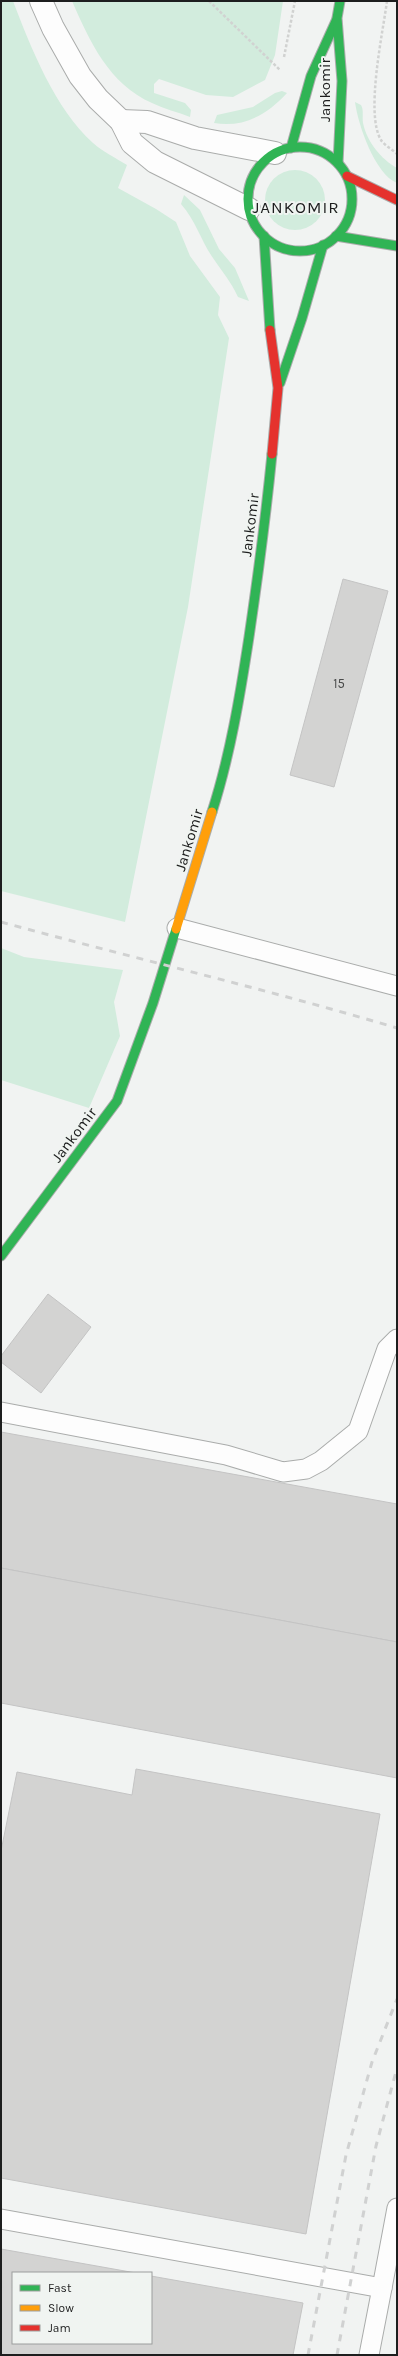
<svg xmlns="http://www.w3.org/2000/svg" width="398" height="2356" font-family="Karla,sans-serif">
	<rect width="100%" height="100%" fill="#f1f3f2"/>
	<g fill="#d2ecdd">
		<path d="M1,1h12c18,47 42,108 80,142 10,9 23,15 34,22l-9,23 38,21 20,13 14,34 30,41 -2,18 11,23 -41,269 -63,315 -124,-31z"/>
		<path d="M72,1h211l-8,54 -10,25 -32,17 -27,-2 -47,-16 -5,5v9l31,10 6,7 -1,7c-12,-5 -26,-8 -38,-14 -43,-19 -62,-61 -80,-102z"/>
		<path d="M282,91l5,2c-20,22 -44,35 -73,30l3,-8 36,-8 22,-14z"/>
		<path d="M355,102l6,3c3,5 1,12 2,18 4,19 18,36 34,45v15c-22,-9 -39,-58 -42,-81z"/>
		<circle cx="295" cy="200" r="30"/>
		<path d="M184,195l16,15 19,39 16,19 14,33 -11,-4c-8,-17 -15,-24 -25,-39 -12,-17 -17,-37 -32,-54z"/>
		<polygon points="1,948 24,957 123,970 114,1002 120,1036 89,1108 1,1080"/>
	</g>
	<g fill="#d3d3d2" stroke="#c4c4c4">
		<polygon points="343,579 388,591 334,787 290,775"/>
		<polygon points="48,1294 91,1327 41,1393 1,1362 1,1356"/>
		<polygon points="1,1432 397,1504 397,1642 1,1568"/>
		<polygon points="1,1568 397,1642 397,1778 1,1703"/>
		<polygon points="136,1769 380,1814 306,2234 1,2178 1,1851 17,1772 132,1795"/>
		<polygon points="1,2249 136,2273 13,2273 13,2343 151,2343 151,2276 303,2303 293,2355 1,2355"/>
	</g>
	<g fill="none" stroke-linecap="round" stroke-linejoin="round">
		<defs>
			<g id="lane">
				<polyline points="177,928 397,986"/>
				<polyline points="1,1412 226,1455 283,1472 306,1469 321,1461 358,1431 387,1349 397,1339"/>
				<polyline points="1,2219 382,2288 397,2208"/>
				<polyline points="369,2355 382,2288"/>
			</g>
			<g id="street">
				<polyline points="41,1 53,28 80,76 98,99 121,121 132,143 155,162 249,209"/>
				<polyline points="121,121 147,122 195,138 275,153"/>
			</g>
			<g id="fast">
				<circle cx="300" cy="199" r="52"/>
				<polyline points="291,148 311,76 336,21"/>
				<polyline points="338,163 342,81 337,18 340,1"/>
				<polyline points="264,236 270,330"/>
				<polyline points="336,236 397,246"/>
				<polyline points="280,383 302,318 323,245"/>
				<path d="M212,812c18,-56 28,-116 37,-175 9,-61 17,-122 23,-183"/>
				<polyline points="1,1256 117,1101 153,1003 176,929"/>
			</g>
			<polyline id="slow" points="176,929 212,812"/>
			<g id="jam">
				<polyline points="347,176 397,200"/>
				<polyline points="270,330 278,388 272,454"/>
			</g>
		</defs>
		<use href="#lane" stroke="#aaacab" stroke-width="21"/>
		<use href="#street" stroke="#aaacab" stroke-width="24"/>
		<use href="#fast" stroke="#aaacab" stroke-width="11"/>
		<use href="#slow" stroke="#aaacab" stroke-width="11"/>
		<use href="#jam" stroke="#aaacab" stroke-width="11"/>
		<g stroke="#d1d2d1" stroke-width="2.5" stroke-dasharray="3 2" stroke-linecap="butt">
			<polyline points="209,1 280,70"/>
			<path d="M387,1c-4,31 -22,113 -6,139 3,5 12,10 16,14"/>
			<polyline points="284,57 295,1"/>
		</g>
		<use href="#lane" stroke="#fdfdfd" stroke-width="19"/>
		<use href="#street" stroke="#fdfdfd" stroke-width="22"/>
		<use href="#fast" stroke="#30b455" stroke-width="9"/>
		<use href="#slow" stroke="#ff9f0a" stroke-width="9"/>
		<use href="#jam" stroke="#e5322d" stroke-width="9"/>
		<g stroke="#d0d1d1" stroke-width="3" stroke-dasharray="7 7" stroke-linecap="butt">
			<path d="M1,922c132,36 265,67 396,106"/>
			<polyline points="308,2355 346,2155 372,2062 397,1999"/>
			<polyline points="337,2355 376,2146 397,2068"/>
		</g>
	</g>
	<g text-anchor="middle" stroke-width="4" stroke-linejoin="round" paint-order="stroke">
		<g font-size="13" fill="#4a4b4b">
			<text x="339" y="688">15</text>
		</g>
		<g font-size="15" fill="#1d1e1e" stroke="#f0f4f1">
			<text transform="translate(325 90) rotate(-90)" y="5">Jankomir</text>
			<text transform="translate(250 525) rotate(-83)" y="5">Jankomir</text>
			<text transform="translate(189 840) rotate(-73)" y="5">Jankomir</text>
			<text transform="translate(74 1135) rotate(-53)" y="5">Jankomir</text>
		</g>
		<g font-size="17" letter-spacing="1" fill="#1d1e1e" stroke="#f0f4f1">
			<text x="296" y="213">JANKOMIR</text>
		</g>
	</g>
	<rect width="398" height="2356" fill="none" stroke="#1d1e1e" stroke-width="4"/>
	<rect x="12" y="2272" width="140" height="72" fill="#f0f4f1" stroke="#9c9e9d"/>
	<rect x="20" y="2285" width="20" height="6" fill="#30b455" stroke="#9c9e9d"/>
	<text x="48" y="2292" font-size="12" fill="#1d1e1e">Fast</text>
	<rect x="20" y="2305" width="20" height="6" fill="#ff9f0a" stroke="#9c9e9d"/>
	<text x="48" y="2312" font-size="12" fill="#1d1e1e">Slow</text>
	<rect x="20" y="2325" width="20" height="6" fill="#e5322d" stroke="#9c9e9d"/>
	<text x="48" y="2332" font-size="12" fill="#1d1e1e">Jam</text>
</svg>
